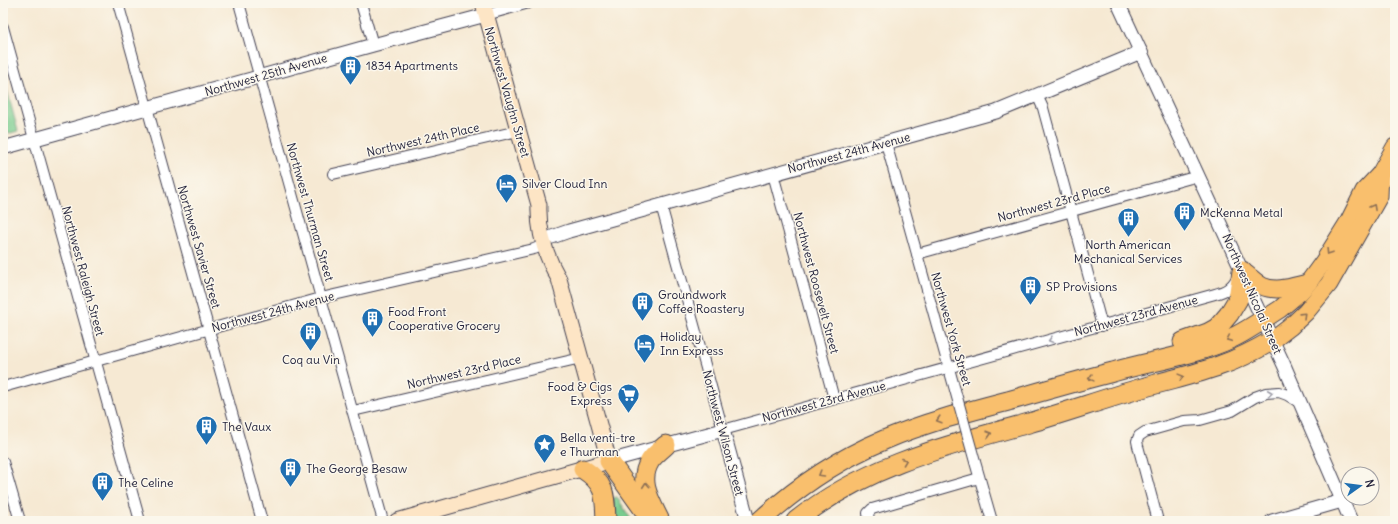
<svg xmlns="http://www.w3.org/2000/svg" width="1398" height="524" font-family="Delius,sans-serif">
	<rect width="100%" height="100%" fill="#fbf7ec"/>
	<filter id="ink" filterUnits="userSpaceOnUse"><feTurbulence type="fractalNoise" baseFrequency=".025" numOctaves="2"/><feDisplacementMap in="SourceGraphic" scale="8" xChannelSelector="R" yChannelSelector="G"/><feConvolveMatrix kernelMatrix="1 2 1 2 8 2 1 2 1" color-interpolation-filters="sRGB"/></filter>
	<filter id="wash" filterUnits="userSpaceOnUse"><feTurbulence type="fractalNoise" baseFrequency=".012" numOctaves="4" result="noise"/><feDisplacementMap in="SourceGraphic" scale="16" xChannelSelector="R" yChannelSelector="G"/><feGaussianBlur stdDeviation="0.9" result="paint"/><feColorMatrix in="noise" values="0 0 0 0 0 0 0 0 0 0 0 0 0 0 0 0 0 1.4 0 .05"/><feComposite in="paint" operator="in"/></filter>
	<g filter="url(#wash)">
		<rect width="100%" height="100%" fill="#f6e9d3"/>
		<g fill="#79cc8e" stroke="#4e7764">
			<polygon points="3,75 18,131 3,135"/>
			<polygon points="617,497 632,521 615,521 613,498"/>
		</g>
	</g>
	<g filter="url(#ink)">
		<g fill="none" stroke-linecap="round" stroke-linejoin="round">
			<defs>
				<g id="minor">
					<polyline points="118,3 262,521"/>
					<polyline points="239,3 383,521"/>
					<polyline points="361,3 373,45"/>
					<polyline points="486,15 529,3"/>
					<polyline points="3,27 140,521"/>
					<polyline points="1037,95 1043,108 1102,326"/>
					<polyline points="886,143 955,390"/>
					<polyline points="333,174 518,131"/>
					<polyline points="773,174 834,399"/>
					<polyline points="1380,174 1395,182"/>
					<path d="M661,205l62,225 492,-136c11,-3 16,-6 22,-16"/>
					<polyline points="917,254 1198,176"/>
					<polyline points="3,387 321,298 534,249 544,245"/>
					<polyline points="353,411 581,358"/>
					<polyline points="3,462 20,521"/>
					<polyline points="975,462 992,521"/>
					<polyline points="869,521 868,513 872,509 979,478"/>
					<polyline points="1158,521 1138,446 1137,441 1139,436 1145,432 1184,421 1200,420 1232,411 1255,397 1266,393 1279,392 1287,395 1300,403"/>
				</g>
				<g id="tertiary">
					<polyline points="1118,3 1242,271 1255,303 1284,365 1351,521"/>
					<polyline points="3,148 373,45 486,15"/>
					<polyline points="552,237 569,231 996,112 1141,52"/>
					<polyline points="609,461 723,430 748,521"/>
					<polyline points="1272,521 1342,501"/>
				</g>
				<path id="secondary" d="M397,521l212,-60 -50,-182c-13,-22 -21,-48 -20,-74l-56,-202"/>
				<g id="trunk">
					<path d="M1242,271c7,4 13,11 20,15 15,7 32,0 46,-3"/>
					<polyline points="1263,320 1280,309 1300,292 1308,283 1324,261 1349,221 1364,191 1380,174 1395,147"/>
					<polyline points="1273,340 1290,327 1306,312 1329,284 1379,196 1380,174"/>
				</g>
				<g id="motorway">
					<polyline points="1183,342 1208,333 1217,328 1224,320 1229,314 1238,299 1242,271"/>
					<polyline points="609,461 649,517"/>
					<path d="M583,469c23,15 22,26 23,52"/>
					<path d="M660,521c-9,-19 -23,-39 -10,-60 4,-6 11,-11 16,-16"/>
					<path d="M760,521c36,-33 79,-62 124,-81 40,-17 82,-28 124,-39 35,-10 69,-20 105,-29 39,-11 82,-17 119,-34 11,-5 21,-12 31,-18"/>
					<path d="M796,521c68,-55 150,-75 233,-98 38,-11 75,-24 113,-35 26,-8 53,-13 79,-23 18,-6 35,-15 52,-25"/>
				</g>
			</defs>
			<use href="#minor" stroke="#424052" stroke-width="12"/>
			<use href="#tertiary" stroke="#424052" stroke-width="15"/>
			<use href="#secondary" stroke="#424052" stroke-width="17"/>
			<use href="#trunk" stroke="#424052" stroke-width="19"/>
			<use href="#motorway" stroke="#424052" stroke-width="21"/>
			<use href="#minor" stroke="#fff" stroke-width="10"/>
			<use href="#tertiary" stroke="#fff" stroke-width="13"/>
			<use href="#secondary" stroke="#fde5c5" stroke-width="15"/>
			<use href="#trunk" stroke="#f9bf6d" stroke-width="17"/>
			<use href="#motorway" stroke="#f9bf6d" stroke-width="19"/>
			<defs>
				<polyline id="minor-bridge" points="955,390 975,462"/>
			</defs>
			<use href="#minor-bridge" stroke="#424052" stroke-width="12" stroke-linecap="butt"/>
			<use href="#minor-bridge" stroke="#fff" stroke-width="10"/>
		</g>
		<defs><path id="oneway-chevron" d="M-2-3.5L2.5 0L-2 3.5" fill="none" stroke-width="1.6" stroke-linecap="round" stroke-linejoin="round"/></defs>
		<g stroke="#8e7054">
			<use href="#oneway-chevron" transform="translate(1373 207) rotate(-61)"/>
			<use href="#oneway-chevron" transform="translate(1329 252) rotate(122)"/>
			<use href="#oneway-chevron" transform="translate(1303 315) rotate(-44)"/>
			<use href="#oneway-chevron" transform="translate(1229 339) rotate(156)"/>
			<use href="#oneway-chevron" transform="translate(1181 377) rotate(-15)"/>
			<use href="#oneway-chevron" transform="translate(1091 378) rotate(165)"/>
			<use href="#oneway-chevron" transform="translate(939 420) rotate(163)"/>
			<use href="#oneway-chevron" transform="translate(989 434) rotate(-16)"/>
			<use href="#oneway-chevron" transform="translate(904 461) rotate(-21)"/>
			<use href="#oneway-chevron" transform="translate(821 474) rotate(149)"/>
			<use href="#oneway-chevron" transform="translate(646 485) rotate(-95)"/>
		</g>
		<g stroke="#9c9ca7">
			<use href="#oneway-chevron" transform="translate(1051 340) rotate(165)"/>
			<use href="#oneway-chevron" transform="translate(1270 393) rotate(-7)"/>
		</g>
	</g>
	<defs>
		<symbol id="building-pin" viewBox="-11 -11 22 30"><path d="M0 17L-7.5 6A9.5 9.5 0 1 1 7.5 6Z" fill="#1f6fb2" stroke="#fbf7ec"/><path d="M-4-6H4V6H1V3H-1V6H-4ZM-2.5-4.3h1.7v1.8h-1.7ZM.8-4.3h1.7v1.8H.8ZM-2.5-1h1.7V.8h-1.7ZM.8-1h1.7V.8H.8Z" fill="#fff"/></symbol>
		<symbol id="hotel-pin" viewBox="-11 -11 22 30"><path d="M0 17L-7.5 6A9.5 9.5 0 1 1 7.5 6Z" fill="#1f6fb2" stroke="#fbf7ec"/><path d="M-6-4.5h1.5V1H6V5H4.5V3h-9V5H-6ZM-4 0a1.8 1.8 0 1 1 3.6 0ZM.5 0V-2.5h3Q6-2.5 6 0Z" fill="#fff"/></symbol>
		<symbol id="supermarket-pin" viewBox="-11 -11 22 30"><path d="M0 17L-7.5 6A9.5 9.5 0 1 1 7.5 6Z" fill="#1f6fb2" stroke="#fbf7ec"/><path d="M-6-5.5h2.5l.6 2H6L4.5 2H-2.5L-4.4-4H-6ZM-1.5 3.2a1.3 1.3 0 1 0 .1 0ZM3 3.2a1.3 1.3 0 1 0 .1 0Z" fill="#fff"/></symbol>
		<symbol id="sight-pin" viewBox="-11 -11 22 30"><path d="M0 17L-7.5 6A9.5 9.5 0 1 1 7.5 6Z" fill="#1f6fb2" stroke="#fbf7ec"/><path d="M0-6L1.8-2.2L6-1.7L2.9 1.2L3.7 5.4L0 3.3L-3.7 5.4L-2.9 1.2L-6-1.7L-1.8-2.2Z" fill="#fff"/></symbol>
	</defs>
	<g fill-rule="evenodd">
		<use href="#building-pin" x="338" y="54" width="25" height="34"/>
		<use href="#hotel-pin" x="494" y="172" width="25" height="34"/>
		<use href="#building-pin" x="1172" y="200" width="25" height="34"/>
		<use href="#building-pin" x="1116" y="206" width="25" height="34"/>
		<use href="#building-pin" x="1018" y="274" width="25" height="34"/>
		<use href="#building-pin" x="630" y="290" width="25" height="34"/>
		<use href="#building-pin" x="360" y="306" width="25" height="34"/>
		<use href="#building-pin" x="298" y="320" width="25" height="34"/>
		<use href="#hotel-pin" x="632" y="332" width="25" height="34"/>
		<use href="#supermarket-pin" x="616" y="382" width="25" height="34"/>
		<use href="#building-pin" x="194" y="414" width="25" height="34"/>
		<use href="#sight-pin" x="532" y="432" width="25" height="34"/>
		<use href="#building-pin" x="278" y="456" width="25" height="34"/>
		<use href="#building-pin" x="90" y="470" width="25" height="34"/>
	</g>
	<g text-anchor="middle" stroke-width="3" stroke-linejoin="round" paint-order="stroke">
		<g font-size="12" fill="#22223b" stroke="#fbf7ec" text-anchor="start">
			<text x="366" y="70">1834 Apartments</text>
			<text x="522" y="188">Silver Cloud Inn</text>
			<text x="1200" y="217">McKenna Metal</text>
			<text x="1128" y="249" text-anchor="middle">North American<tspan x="1128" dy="14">Mechanical Services</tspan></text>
			<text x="1046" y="291">SP Provisions</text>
			<text x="658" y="299">Groundwork<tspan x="658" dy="14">Coffee Roastery</tspan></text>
			<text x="388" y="316">Food Front<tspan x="388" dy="14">Cooperative Grocery</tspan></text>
			<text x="660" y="341">Holiday<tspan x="660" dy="14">Inn Express</tspan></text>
			<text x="311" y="364" text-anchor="middle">Coq au Vin</text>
			<text x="612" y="391" text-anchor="end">Food &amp; Cigs<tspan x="612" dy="14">Express</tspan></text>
			<text x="222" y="431">The Vaux</text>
			<text x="560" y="442">Bella venti-tre<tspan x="560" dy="14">e Thurman</tspan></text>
			<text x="306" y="473">The George Besaw</text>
			<text x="118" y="487">The Celine</text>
		</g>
		<g font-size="12" fill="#22223b" stroke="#fbf7ec">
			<text transform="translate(266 75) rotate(-16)" y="4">Northwest 25th Avenue</text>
			<text transform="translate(507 92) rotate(74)" y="4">Northwest Vaughn Street</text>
			<text transform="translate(423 140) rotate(-13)" y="4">Northwest 24th Place</text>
			<text transform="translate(849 153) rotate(-15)" y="4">Northwest 24th Avenue</text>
			<text transform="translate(1054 203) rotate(-15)" y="4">Northwest 23rd Place</text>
			<text transform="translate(310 212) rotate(74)" y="4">Northwest Thurman Street</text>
			<text transform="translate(199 247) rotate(74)" y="4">Northwest Savier Street</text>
			<text transform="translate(83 271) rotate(75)" y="4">Northwest Raleigh Street</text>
			<text transform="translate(816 283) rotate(75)" y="4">Northwest Roosevelt Street</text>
			<text transform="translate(1252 294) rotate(66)" y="4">Northwest Nicolai Street</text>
			<text transform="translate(273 312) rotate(-15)" y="4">Northwest 24th Avenue</text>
			<text transform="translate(1136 316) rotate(-15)" y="4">Northwest 23rd Avenue</text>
			<text transform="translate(951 329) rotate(74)" y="4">Northwest York Street</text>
			<text transform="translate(464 372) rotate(-13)" y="4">Northwest 23rd Place</text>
			<text transform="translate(824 402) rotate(-15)" y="4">Northwest 23rd Avenue</text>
			<text transform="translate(723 433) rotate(75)" y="4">Northwest Wilson Street</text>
		</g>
	</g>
	<rect width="1398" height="524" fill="none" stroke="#fbf7ec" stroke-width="16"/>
	<g transform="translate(1360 486) rotate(76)"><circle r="19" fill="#fbf7ec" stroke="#a4a2a5"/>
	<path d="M0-3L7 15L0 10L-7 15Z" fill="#1f6fb2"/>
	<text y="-6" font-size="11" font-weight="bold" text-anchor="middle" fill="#22223b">N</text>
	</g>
</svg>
